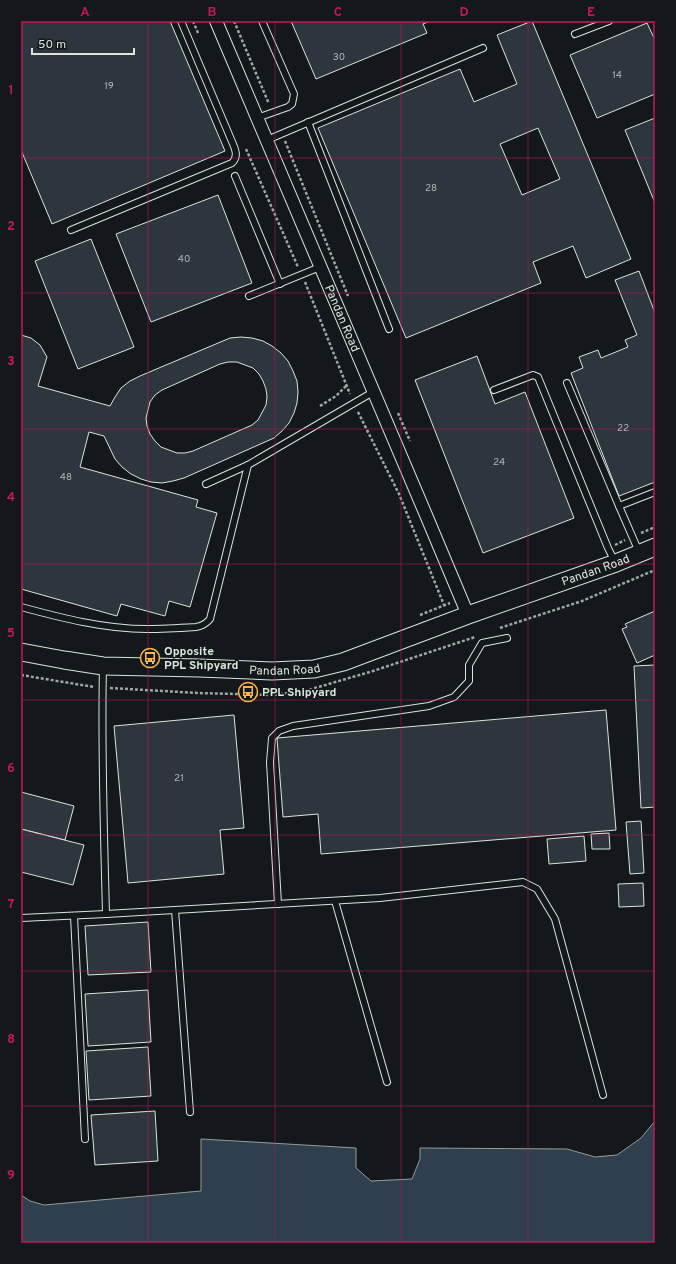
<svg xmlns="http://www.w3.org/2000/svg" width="676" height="1264" font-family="Overpass,sans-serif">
	<rect width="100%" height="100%" fill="#14181c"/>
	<polygon fill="#2f3f4d" stroke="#939e99" points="655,1121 655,1243 21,1243 21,1195 30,1201 44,1205 201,1191 201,1139 356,1148 356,1168 371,1181 412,1179 420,1159 420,1148 567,1149 595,1157 617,1155 641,1138"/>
	<g fill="#2c363c" stroke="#d8e6dc" fill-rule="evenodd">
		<polygon points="21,21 170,21 225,151 52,224 21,150"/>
		<polygon points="291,21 430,21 423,24 427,33 316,79"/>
		<path d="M532,21l99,238 -45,19 -13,-32 -40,16 8,21 -135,55 -88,-210 142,-59 14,33 43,-18 -20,-49zM538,128l22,51 -38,16 -22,-51z"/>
		<polygon points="647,23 655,40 655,94 597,118 570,55"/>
		<polygon points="655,118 655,203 625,130"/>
		<polygon points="218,195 252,283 151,322 116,234"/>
		<polygon points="91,239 134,347 78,369 35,261"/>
		<polygon points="639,271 655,313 655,482 619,496 571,373 583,368 579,357 598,350 601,358 628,347 625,340 637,335 615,280"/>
		<path d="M21,335l10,3 9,7 7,12 -9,29 72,20 5,-9 6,-9 9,-7 10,-5 90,-38 11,-1 11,1 11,3 9,5 9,7 7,8 5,10 4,10 1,11 -1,11 -3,10 -5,10 -7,8 -8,7 -90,40 -11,3 -11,2 -11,-1 -10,-3 -10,-5 -9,-7 -7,-8 -11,-23 -15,-4 -9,35 118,33 -2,7 21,6 -27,94 -21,-6 -4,15 -44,-12 -4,12 -96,-27zM228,362h9l16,6 6,6 4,7 3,8 1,8 -1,8 -8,15 -6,5 -59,26 -8,2h-8l-16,-6 -6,-6 -5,-7 -3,-8 -1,-8 4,-16 5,-7 7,-5 58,-26z"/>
		<polygon points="477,356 495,404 525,392 574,518 483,553 415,380"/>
		<polygon points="655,611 655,655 637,663 622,629 627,627 625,624"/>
		<polygon points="655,665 655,807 641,808 634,666"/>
		<polygon points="606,710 616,830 321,854 318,814 283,817 277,738"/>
		<polygon points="234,715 244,828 220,830 224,874 128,883 114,726"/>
		<polygon points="21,792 74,806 65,840 21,829"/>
		<polygon points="641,821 644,873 630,874 626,822"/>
		<polygon points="21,829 84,845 73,885 21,872"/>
		<polygon points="609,833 610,849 592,849 591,834"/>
		<polygon points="584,836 586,861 549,864 547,839"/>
		<polygon points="643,883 644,906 619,907 618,884"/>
		<polygon points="148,922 151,972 88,975 85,926"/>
		<polygon points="148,990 151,1042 88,1046 85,994"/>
		<polygon points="148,1047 151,1096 89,1100 86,1051"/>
		<polygon points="155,1111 158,1161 95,1165 91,1115"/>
	</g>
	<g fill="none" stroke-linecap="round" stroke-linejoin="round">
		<defs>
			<g id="lane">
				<polyline points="575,34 609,21"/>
				<polyline points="257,118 288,107 292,104 294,94 262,21"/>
				<polyline points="308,122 389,329"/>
				<polyline points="267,140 483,48"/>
				<polyline points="235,176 280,284"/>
				<path d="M71,230l161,-67c6,-6 4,-12 1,-19l-52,-123"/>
				<polyline points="249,296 320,267"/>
				<polyline points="567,383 619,506 639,552"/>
				<polyline points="494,390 533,375 538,377 608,548 615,562"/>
				<polyline points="206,484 248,465 373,392"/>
				<polyline points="619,506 655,492"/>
				<path d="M21,607c41,11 83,22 126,22 16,0 33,-1 49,-2 6,-1 10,-3 14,-8l38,-154"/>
				<path d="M103,666c-2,83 1,166 3,248"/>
				<polyline points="335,901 387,1082"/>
				<polyline points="278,904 270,762 272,738 279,731 293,726 429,706 454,697 469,681 469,665 482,643 507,638"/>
				<polyline points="175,910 190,1112"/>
				<polyline points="74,916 85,1139"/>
				<polyline points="21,918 106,914 380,898 523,882 537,889 555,919 603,1095"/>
			</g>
			<g id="street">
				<path id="s1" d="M216,21l210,494 42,100"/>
			</g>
			<g id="secondary">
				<path id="s2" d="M21,652l43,8 39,6 96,2 73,3 42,-2 29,-7 125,-47 148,-52 39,-16"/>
			</g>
		</defs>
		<use href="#lane" stroke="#d8e6dc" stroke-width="8"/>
		<use href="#street" stroke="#d8e6dc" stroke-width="14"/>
		<use href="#secondary" stroke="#d8e6dc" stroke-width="19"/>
		<g stroke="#9da8a2" stroke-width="2.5" stroke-dasharray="3 2" stroke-linecap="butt">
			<polyline points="193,21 198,33"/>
			<polyline points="234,21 269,104"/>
			<polyline points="285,141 348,296"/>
			<polyline points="246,149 298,267"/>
			<polyline points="305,282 350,394"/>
			<polyline points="320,406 336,396 347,385"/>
			<polyline points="358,412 399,494 444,605"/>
			<polyline points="398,413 410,441"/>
			<polyline points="641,533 655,527"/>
			<polyline points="615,545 625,540"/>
			<polyline points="420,615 450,603"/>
			<polyline points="500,628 582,601 655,570"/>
			<polyline points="21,675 94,687"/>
			<polyline points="110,688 198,693 272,695 305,691 373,671 475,637"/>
		</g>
		<use href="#lane" stroke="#14181c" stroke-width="6"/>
		<use href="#street" stroke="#14181c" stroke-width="12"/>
		<use href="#secondary" stroke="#14181c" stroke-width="17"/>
	</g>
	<path fill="none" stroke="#c2185b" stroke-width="1" stroke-opacity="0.55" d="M148,21v1222M275,21v1222M401,21v1222M528,21v1222M21,158h634M21,293h634M21,429h634M21,564h634M21,700h634M21,835h634M21,971h634M21,1106h634"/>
	<defs>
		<symbol id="bus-ring" viewBox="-11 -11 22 22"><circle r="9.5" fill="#14181c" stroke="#ffb74d" stroke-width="1.5"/><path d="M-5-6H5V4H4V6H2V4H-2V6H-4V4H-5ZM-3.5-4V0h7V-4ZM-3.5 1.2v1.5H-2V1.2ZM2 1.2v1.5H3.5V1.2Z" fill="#ffb74d"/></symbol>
	</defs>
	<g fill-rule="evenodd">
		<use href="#bus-ring" x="139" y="647" width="22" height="22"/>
		<use href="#bus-ring" x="237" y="681" width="22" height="22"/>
	</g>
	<g text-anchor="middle" stroke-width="3" stroke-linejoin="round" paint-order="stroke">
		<g font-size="10" fill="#adbab4">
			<text x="339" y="60">30</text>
			<text x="617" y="78">14</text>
			<text x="109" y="89">19</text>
			<text x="431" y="191">28</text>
			<text x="184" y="262">40</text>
			<text x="623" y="431">22</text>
			<text x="499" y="465">24</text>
			<text x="66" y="480">48</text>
			<text x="179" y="781">21</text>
		</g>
		<g font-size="12" fill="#d8e6dc" stroke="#14181c">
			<text dy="4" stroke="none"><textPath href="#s1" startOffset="323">Pandan Road</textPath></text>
			<text dy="4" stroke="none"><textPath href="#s2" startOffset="593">Pandan Road</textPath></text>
			<text dy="4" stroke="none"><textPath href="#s2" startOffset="265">Pandan Road</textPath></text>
		</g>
		<g font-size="12" font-weight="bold" fill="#d8e6dc" stroke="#14181c" text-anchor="start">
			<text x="164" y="655">Opposite<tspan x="164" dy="14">PPL Shipyard</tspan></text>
			<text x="262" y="696">PPL Shipyard</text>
		</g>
	</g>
	<rect width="676" height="1264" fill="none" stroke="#14181c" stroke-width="44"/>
	<path d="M32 48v6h102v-6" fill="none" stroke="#d8e6dc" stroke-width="2"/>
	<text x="38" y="48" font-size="12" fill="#d8e6dc" stroke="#14181c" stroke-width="3" paint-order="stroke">50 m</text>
	<rect x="22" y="22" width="632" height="1220" fill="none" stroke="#c2185b" stroke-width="1.5"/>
	<g font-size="13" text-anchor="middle" font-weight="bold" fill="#c2185b">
		<text x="85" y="16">A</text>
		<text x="212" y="16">B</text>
		<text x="338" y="16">C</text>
		<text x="464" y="16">D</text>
		<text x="591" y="16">E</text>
		<text x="11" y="94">1</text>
		<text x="11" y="230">2</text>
		<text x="11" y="365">3</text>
		<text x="11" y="501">4</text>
		<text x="11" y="637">5</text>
		<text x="11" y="772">6</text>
		<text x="11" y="908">7</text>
		<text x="11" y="1043">8</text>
		<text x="11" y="1179">9</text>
	</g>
</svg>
